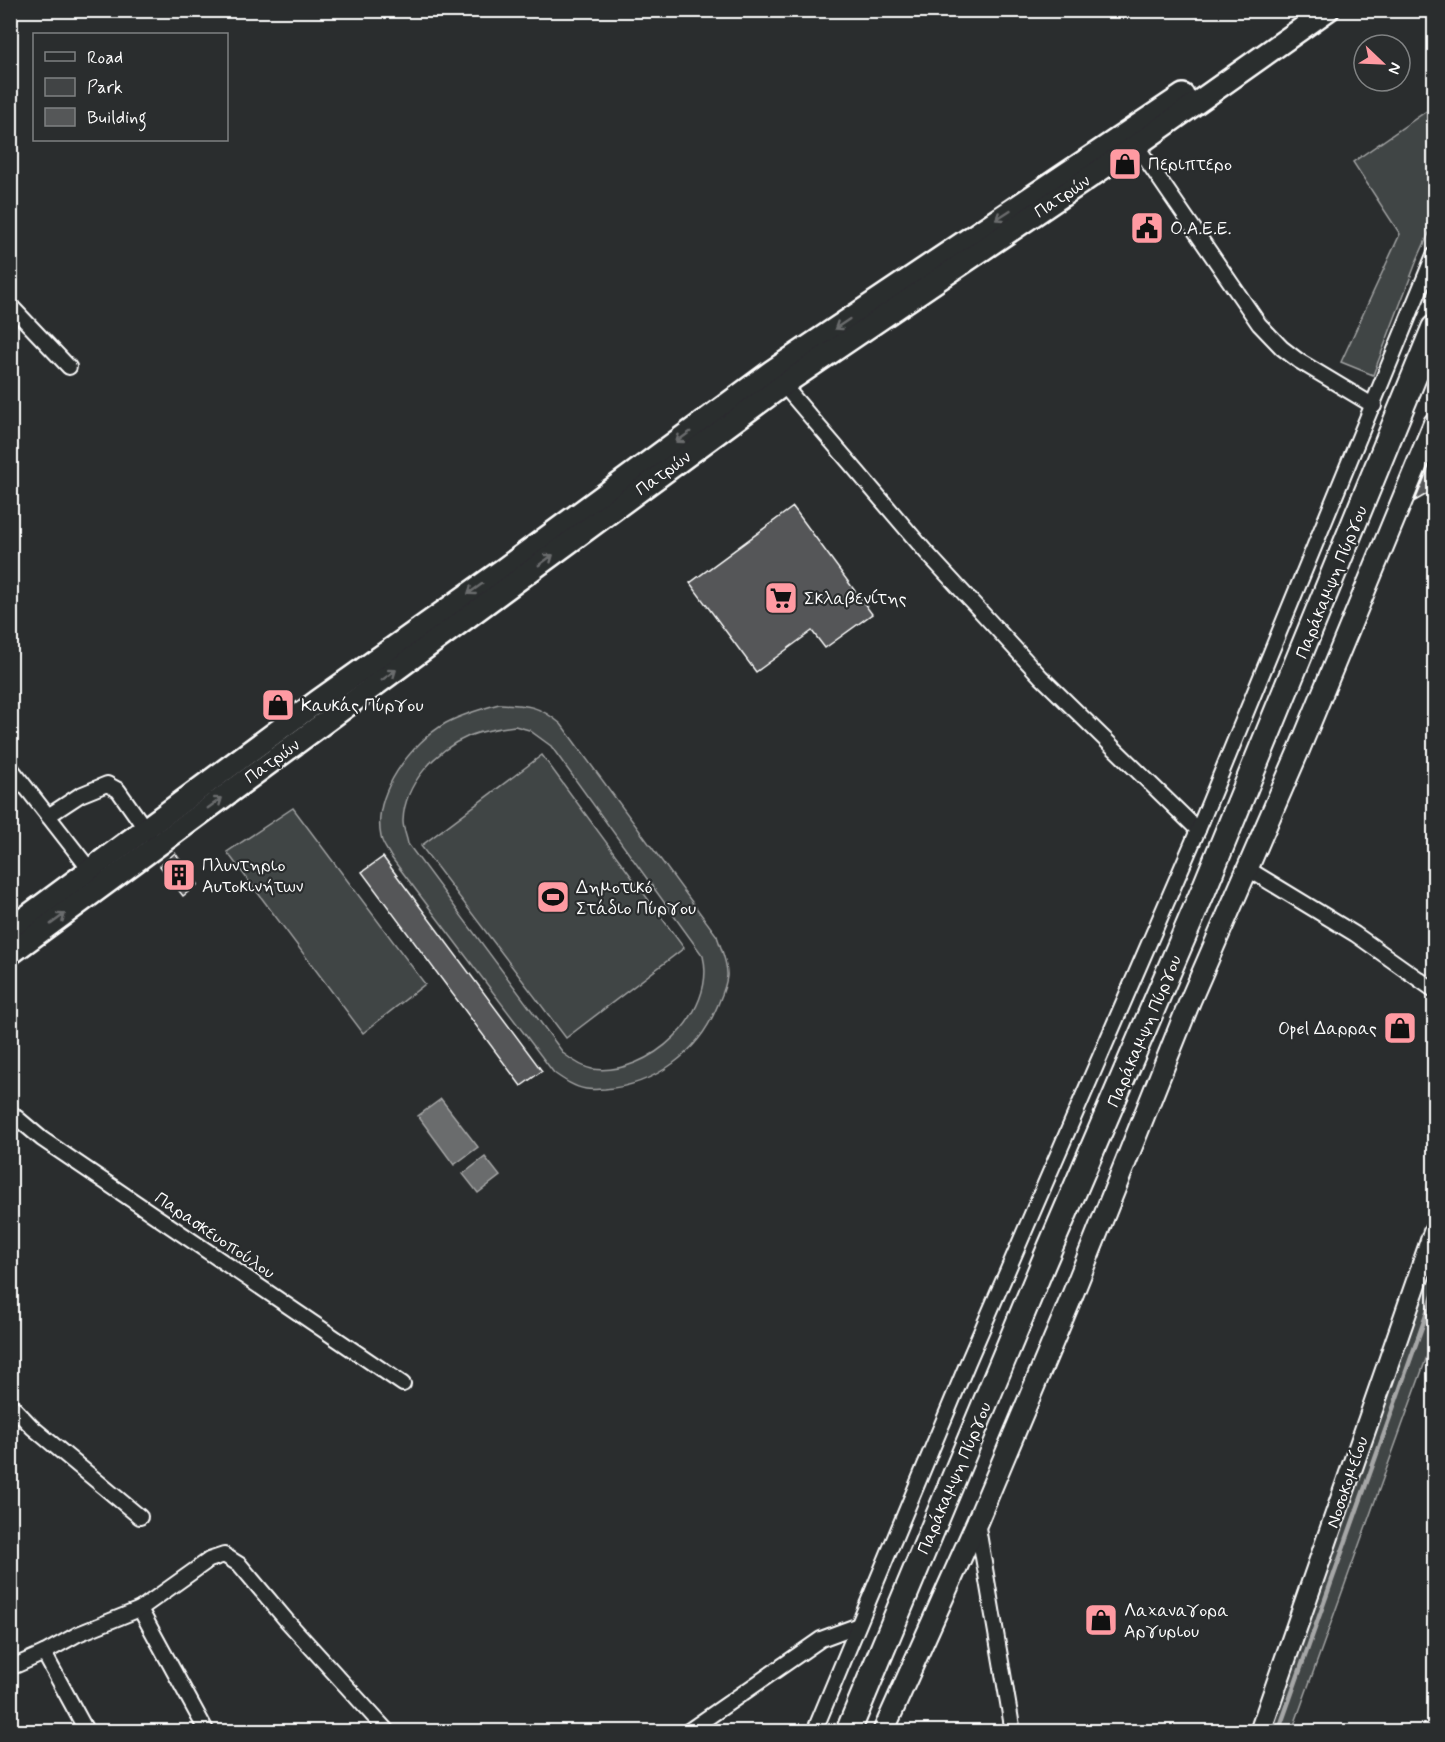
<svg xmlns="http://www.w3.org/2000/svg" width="1445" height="1742" font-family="Mynerve,sans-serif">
	<rect width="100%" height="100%" fill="#2a2d2e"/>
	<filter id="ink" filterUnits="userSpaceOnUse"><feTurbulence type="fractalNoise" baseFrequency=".0167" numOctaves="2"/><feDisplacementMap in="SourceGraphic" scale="12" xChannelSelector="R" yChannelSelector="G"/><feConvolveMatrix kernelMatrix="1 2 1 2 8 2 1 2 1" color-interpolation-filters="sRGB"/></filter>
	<g filter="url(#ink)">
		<g fill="#414445" stroke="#a0a2a2" stroke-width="1.5" fill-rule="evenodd">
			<polygon points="1434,106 1434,222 1417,260 1373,375 1341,362 1400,234 1353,162"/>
			<path d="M499,704c29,1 39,1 62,20l156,212c4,13 11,27 10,40 -1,11 -6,21 -10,31 -19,46 -62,78 -112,82 -6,0 -13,1 -19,0 -12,-2 -22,-9 -32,-16l-163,-216c-3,-6 -9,-13 -10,-20 -9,-43 30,-94 65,-114 17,-9 35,-14 53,-19zM515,726l14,4 22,16 152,210c14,57 -54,121 -111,113 -10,-2 -20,-9 -28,-15l-156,-210c-1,-7 -5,-15 -5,-23 1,-37 33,-71 66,-85 15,-6 30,-8 46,-10z"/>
			<polygon points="542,755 684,948 566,1038 421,846"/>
			<polygon points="293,808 425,984 363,1033 227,852"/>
			<polygon points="1434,1260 1434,1337 1292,1731 1268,1732"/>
		</g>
		<g fill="#6a6c6d" stroke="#a6a7a7" stroke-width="1.5">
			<polygon points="441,1099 478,1147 454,1165 418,1116"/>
			<polygon points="485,1157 500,1176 478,1193 463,1174"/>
		</g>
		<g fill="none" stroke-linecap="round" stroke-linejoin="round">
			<polyline stroke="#a6a7a7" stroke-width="4.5" points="1278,1732 1434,1293"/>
		</g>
		<g fill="#555758" stroke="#fff" stroke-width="1.5">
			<polygon points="1434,455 1434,490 1415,501 1428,469"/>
			<polygon points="793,507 872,614 825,648 812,631 756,672 690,583"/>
			<polygon points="175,853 198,884 183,896 160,866"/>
			<polygon points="383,857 542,1071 521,1086 362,872"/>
		</g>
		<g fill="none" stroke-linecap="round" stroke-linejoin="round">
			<defs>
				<g id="street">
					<polyline points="1132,139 1259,324 1282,348 1299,361 1374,406"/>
					<polyline points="10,305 69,367"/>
					<polyline points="779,380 926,552 1007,640 1041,677 1198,830"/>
					<polyline points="10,767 94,875"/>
					<polyline points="48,816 80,795 107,784 118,790 149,834"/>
					<polyline points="1248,869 1355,934 1434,990"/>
					<polyline points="10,1112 42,1139 403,1384"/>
					<polyline points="10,1404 32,1427 140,1517"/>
					<polyline points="977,1522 1013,1732"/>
					<polyline points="140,1609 207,1732"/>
					<polyline points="44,1653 87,1732"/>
					<polyline points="10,1668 44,1653 78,1634 140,1609 209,1560 224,1555 240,1565 287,1621 388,1732"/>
					<polyline points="687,1732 821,1639 856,1626"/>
					<polyline points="814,1732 968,1362 1198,830 1434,255"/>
				</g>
				<g id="secondary">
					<polyline points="883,1732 977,1522 1070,1301 1190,1001 1299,750 1434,423"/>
					<polyline points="1260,1732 1434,1232"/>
				</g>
				<g id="primary">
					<polyline points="10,929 318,701 505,568 772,371 1183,95"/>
					<polyline points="10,954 783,385 1137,145 1328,10"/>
				</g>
				<polyline id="highway" points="848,1732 1043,1264 1204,889 1434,328"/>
			</defs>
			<use href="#street" stroke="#fff" stroke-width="18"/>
			<use href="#secondary" stroke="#fff" stroke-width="24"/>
			<use href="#primary" stroke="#fff" stroke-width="26"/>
			<use href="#highway" stroke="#fff" stroke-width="28"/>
			<use href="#street" stroke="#2a2d2e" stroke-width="14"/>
			<use href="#secondary" stroke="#2a2d2e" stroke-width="20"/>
			<use href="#primary" stroke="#2a2d2e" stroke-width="21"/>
			<use href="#highway" stroke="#2a2d2e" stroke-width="24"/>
		</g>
		<defs><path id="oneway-shaft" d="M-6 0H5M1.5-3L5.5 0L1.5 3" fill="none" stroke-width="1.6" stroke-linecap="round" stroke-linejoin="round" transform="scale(1.5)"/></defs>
		<g stroke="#6a6c6d">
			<use href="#oneway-shaft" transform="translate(1003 215) rotate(147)"/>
			<use href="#oneway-shaft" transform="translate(842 324) rotate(146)"/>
			<use href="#oneway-shaft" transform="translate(683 437) rotate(144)"/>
			<use href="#oneway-shaft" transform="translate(546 560) rotate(-36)"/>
			<use href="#oneway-shaft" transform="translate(475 589) rotate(145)"/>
			<use href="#oneway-shaft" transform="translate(389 675) rotate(-36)"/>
			<use href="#oneway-shaft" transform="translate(215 803) rotate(-36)"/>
			<use href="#oneway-shaft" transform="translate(58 919) rotate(-36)"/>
		</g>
	</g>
	<defs>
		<symbol id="shop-square" viewBox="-11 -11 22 22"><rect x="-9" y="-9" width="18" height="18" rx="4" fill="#ff9aa2" stroke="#2a2d2e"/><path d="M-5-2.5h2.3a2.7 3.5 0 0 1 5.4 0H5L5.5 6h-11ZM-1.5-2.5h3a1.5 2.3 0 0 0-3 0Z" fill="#111"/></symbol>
		<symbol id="civic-square" viewBox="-11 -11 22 22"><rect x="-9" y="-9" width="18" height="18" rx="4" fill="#ff9aa2" stroke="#2a2d2e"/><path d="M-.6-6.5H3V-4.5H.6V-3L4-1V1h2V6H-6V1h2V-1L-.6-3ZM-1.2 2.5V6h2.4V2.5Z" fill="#111"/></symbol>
		<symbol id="supermarket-square" viewBox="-11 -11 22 22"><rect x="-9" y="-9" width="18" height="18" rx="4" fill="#ff9aa2" stroke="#2a2d2e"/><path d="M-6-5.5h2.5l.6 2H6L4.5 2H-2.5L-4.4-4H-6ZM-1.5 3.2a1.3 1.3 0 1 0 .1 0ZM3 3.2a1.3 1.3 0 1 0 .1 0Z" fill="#111"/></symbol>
		<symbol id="building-square" viewBox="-11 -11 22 22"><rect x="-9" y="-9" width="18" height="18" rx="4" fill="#ff9aa2" stroke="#2a2d2e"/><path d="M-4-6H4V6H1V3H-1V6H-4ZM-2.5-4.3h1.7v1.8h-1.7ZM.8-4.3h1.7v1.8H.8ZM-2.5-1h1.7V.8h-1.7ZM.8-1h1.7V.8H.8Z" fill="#111"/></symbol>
		<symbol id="stadium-square" viewBox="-11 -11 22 22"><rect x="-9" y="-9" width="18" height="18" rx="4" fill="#ff9aa2" stroke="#2a2d2e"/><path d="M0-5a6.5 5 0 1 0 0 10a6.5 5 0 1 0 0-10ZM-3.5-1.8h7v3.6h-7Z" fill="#111"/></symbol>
	</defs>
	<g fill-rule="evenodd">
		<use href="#shop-square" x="1106" y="145" width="38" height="38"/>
		<use href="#civic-square" x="1128" y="209" width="38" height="38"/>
		<use href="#supermarket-square" x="762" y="579" width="38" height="38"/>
		<use href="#shop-square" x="259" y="686" width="38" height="38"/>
		<use href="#building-square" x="160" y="856" width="38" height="38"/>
		<use href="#stadium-square" x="534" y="878" width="38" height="38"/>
		<use href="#shop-square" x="1381" y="1009" width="38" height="38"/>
		<use href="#shop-square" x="1082" y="1601" width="38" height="38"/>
	</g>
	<g text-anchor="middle" stroke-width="4.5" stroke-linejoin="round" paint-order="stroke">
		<g font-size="18" fill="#fff" stroke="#2a2d2e" text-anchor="start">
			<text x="1148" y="170">Περιπτερο</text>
			<text x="1170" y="234">Ο.Α.Ε.Ε.</text>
			<text x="804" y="604">Σκλαβενίτης</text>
			<text x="301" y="711">Καυκάς Πύργου</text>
			<text x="202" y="871">Πλυντηριο<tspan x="202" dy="21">Αυτοκινήτων</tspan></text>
			<text x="576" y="893">Δημοτικό<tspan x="576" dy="21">Στάδιο Πύργου</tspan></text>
			<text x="1377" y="1034" text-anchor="end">Opel Δαρρας</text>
			<text x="1124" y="1616">Λαχαναγορα<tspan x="1124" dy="21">Αργυριου</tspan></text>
		</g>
		<g font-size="18" fill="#fff" stroke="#2a2d2e">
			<text transform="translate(1062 196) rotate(-34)" y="6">Πατρών</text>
			<text transform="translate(663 473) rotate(-36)" y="6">Πατρών</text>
			<text transform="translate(1331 582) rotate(-68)" y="6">Παράκαμψη Πύργου</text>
			<text transform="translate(272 761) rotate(-36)" y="6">Πατρών</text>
			<text transform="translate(1144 1031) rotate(-67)" y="6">Παράκαμψη Πύργου</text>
			<text transform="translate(215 1235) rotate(34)" y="6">Παρασκευοπούλου</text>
			<text transform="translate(954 1478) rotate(-67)" y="6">Παράκαμψη Πύργου</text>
			<text transform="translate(1347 1482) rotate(-71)" y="6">Νοσοκομείου</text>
		</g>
	</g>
	<rect width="1445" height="1742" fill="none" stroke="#2a2d2e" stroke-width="36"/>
	<rect x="18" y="18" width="1409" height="1706" fill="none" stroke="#fff" stroke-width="2" filter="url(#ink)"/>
	<rect x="33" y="33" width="195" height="108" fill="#2a2d2e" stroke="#7f8182" stroke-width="1.5"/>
	<rect x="45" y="52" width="30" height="9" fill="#2a2d2e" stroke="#7f8182" stroke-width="1.5"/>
	<text x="87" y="63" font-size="18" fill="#ffffff">Road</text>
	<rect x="45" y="78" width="30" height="18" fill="#414445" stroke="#7f8182" stroke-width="1.5"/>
	<text x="87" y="93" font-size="18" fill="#ffffff">Park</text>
	<rect x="45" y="108" width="30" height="18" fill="#555758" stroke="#7f8182" stroke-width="1.5"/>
	<text x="87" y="123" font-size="18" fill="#ffffff">Building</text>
	<g transform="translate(1382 63) rotate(113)"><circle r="28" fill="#2a2d2e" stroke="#7f8182" stroke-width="1.5"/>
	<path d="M0-4.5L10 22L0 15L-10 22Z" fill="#ff9aa2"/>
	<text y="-9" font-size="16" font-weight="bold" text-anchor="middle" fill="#ffffff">N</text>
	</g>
</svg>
